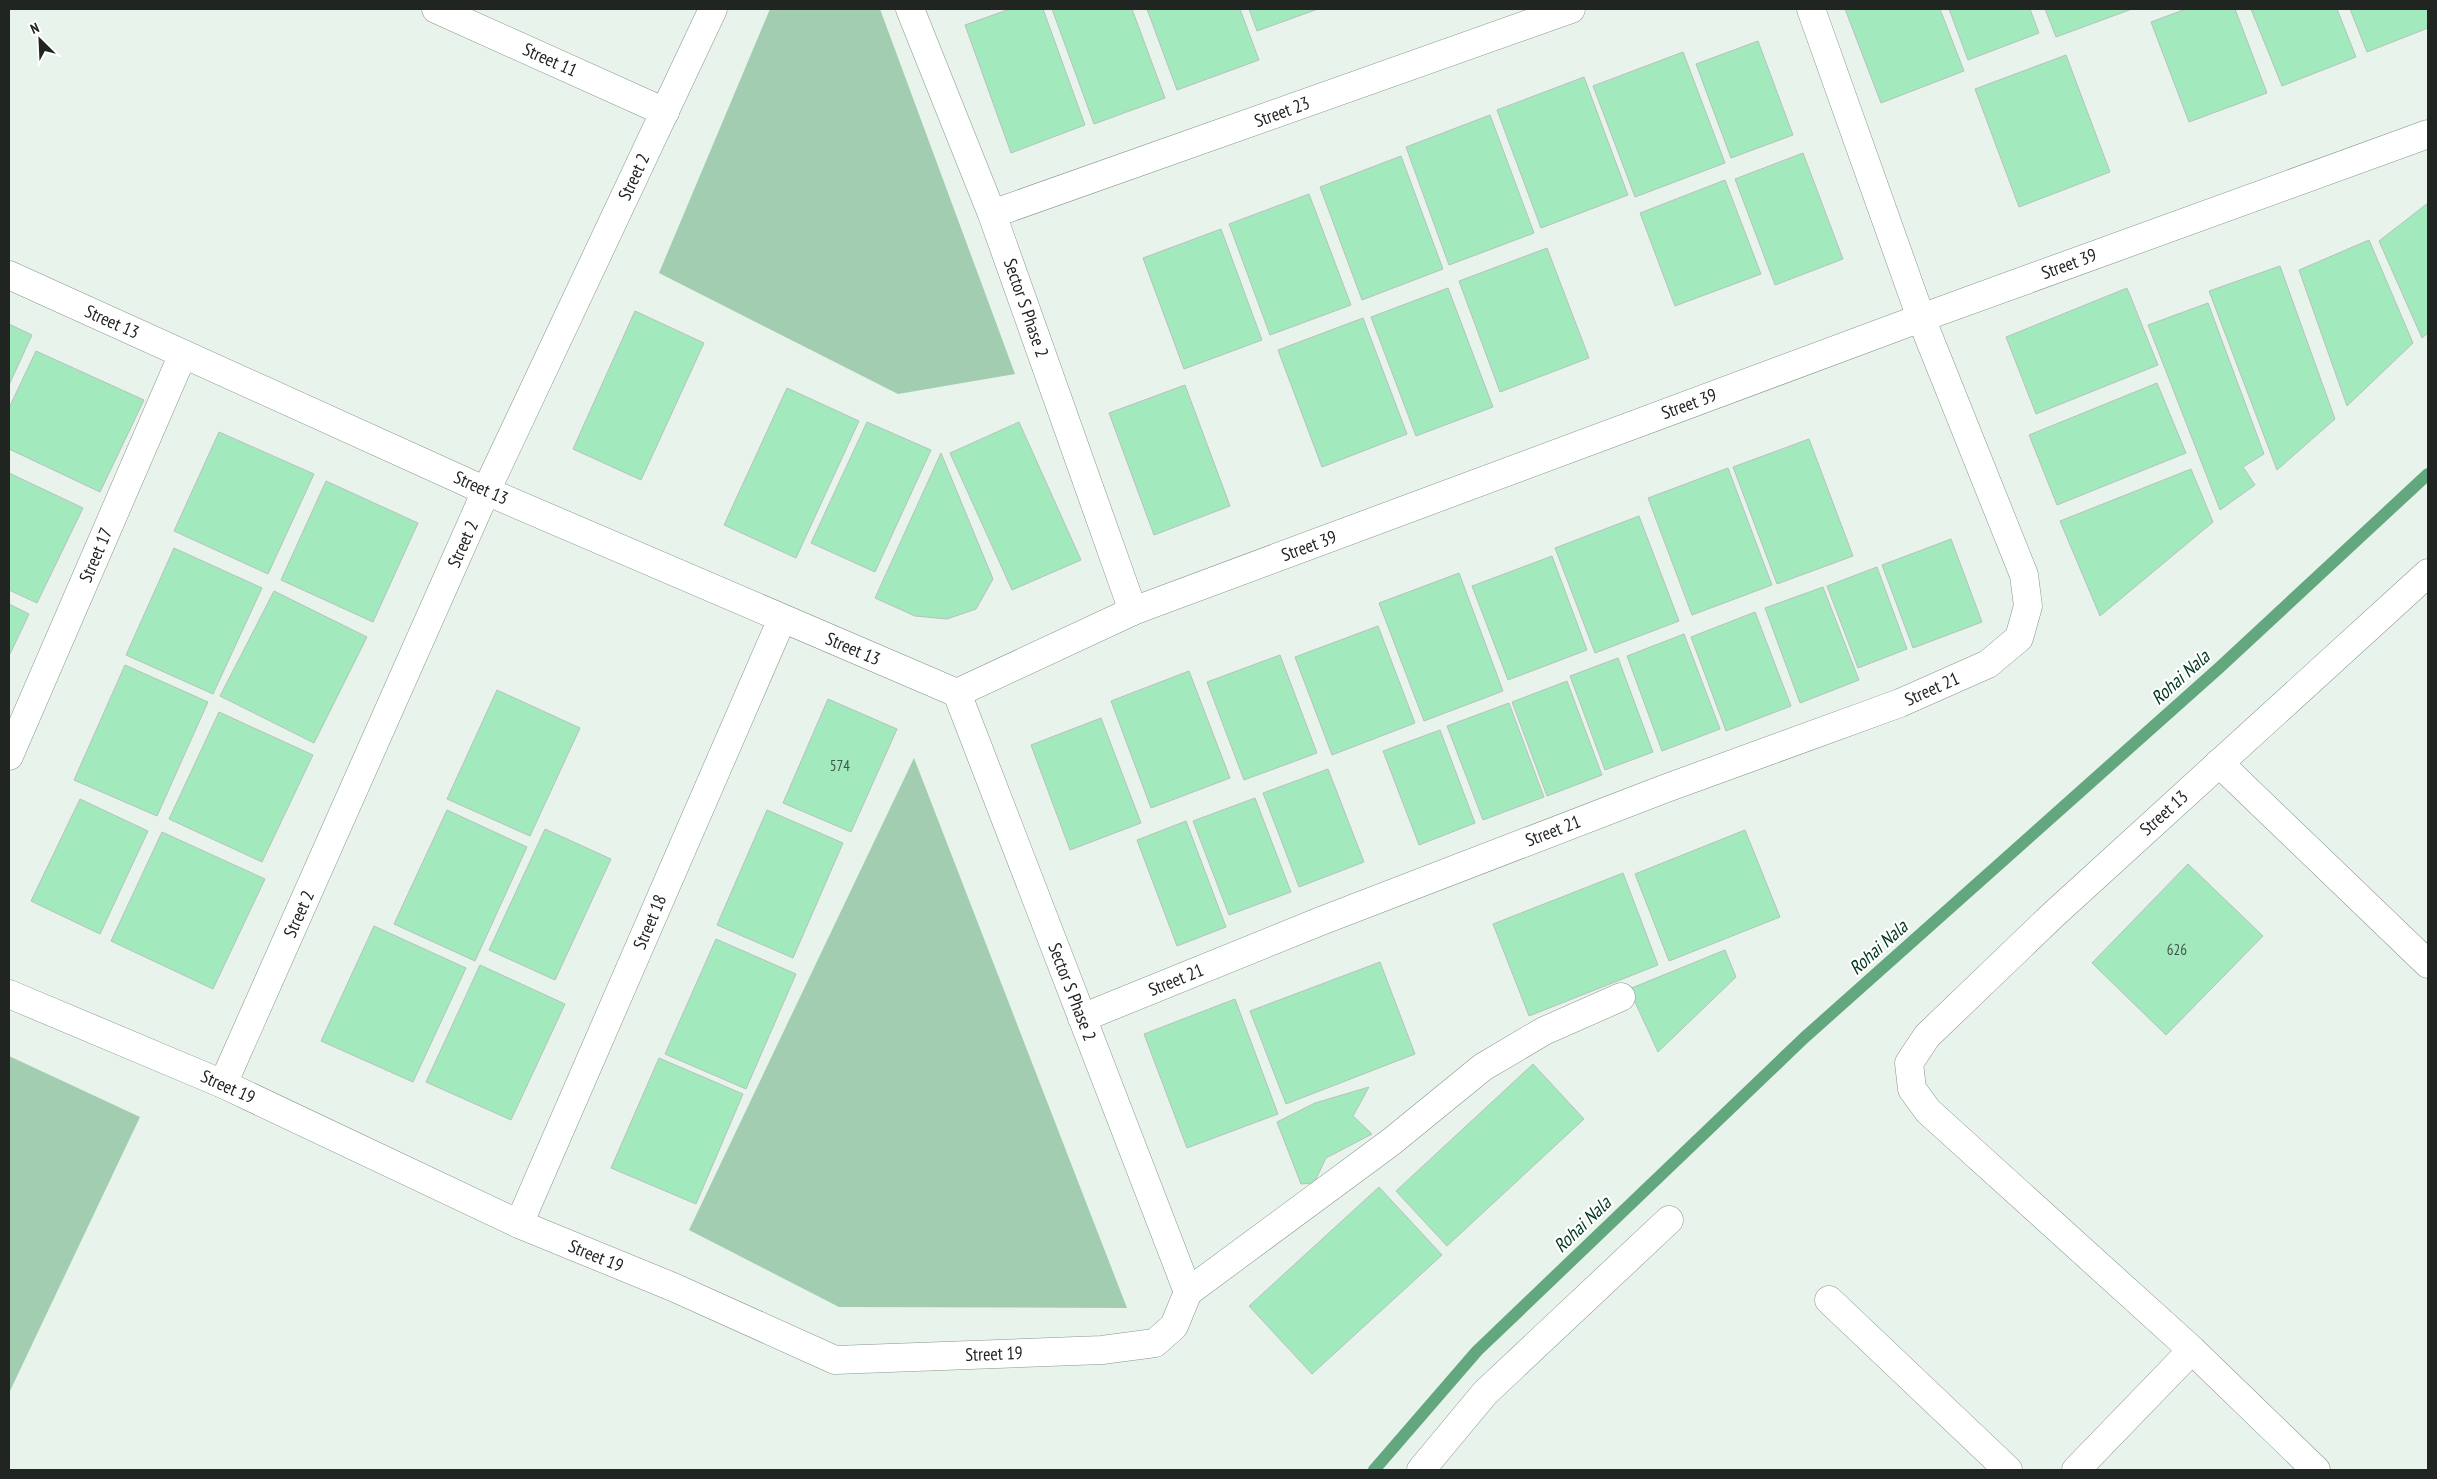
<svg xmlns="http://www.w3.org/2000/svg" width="2437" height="1479" font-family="'PT Sans Narrow',sans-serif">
	<rect width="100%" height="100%" fill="#e7f3eb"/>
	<g fill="#a2cdb1">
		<polygon points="770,9 880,9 1015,374 898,394 659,273"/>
		<polygon points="914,758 1127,1308 839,1307 689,1230"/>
		<polygon points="9,1056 140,1117 9,1393"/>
	</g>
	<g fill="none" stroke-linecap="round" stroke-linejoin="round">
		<polyline stroke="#62a77e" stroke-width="12" points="1374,1470 1477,1351 1804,1038 2219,668 2428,474"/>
	</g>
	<g fill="#a2e9bd" stroke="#b7c2bb">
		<polygon points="1010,9 1043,9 1085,125 1011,153 965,25"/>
		<polygon points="1052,9 1132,9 1165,98 1094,124"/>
		<polygon points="1147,9 1240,9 1259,60 1177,90"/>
		<polygon points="1249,9 1318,9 1257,31"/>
		<polygon points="1845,9 1940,9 1964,71 1881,103"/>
		<polygon points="1949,9 2030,9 2039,33 1968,60"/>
		<polygon points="2045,9 2132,9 2056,37"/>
		<polygon points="2186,9 2235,9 2267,93 2189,122 2151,22"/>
		<polygon points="2251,9 2337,9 2356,57 2282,86"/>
		<polygon points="2350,9 2428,9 2428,28 2367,52"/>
		<polygon points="1758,41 1793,135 1731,158 1696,64"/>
		<polygon points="1683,52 1725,163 1635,197 1593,86"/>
		<polygon points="2066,55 2110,172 2019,207 1975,89"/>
		<polygon points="1584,77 1628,195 1541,228 1497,110"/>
		<polygon points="1490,115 1534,233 1449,265 1406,147"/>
		<polygon points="1803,153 1843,259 1775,285 1735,179"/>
		<polygon points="1401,156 1443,269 1362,300 1320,187"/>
		<polygon points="1725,180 1761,274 1675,306 1640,213"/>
		<polygon points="1309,194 1351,305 1270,335 1229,224"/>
		<polygon points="2428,203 2428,333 2422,338 2379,241"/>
		<polygon points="1221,229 1262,340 1184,369 1143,258"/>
		<polygon points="2369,240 2413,343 2347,406 2299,270"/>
		<polygon points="1547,248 1589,358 1500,392 1459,281"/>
		<polygon points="2280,266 2335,419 2277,470 2209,291"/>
		<polygon points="1448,288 1493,407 1416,436 1371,317"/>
		<polygon points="2127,288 2158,365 2036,414 2006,337"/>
		<polygon points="2208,303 2264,454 2243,467 2255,485 2220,510 2148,325"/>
		<polygon points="635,311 704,343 641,480 573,449"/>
		<polygon points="1363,318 1407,434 1322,467 1278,350"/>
		<polygon points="9,324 32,335 9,385"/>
		<polygon points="36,351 144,400 100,492 9,449 9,408"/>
		<polygon points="2157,383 2186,453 2057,505 2029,435"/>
		<polygon points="1185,385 1230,506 1154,535 1109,413"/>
		<polygon points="787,388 859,421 796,558 724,525"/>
		<polygon points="867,422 931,450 875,572 811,543"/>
		<polygon points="1019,422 1081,560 1012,590 950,453"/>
		<polygon points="219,432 314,474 268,574 174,531"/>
		<polygon points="1809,439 1853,556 1777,584 1733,467"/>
		<polygon points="941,453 993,579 976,609 947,619 915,616 875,598"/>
		<polygon points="1728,468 1772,585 1692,615 1648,498"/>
		<polygon points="2191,469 2213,522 2100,616 2060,521"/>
		<polygon points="9,473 83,508 37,603 9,590"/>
		<polygon points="326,481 418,523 373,622 281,580"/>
		<polygon points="1639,516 1679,621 1595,653 1555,548"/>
		<polygon points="1951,539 1982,622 1913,648 1882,565"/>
		<polygon points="174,548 262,588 213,694 126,655"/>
		<polygon points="1552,556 1587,650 1508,680 1472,586"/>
		<polygon points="1877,567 1907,649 1858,668 1827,586"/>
		<polygon points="1459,573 1503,691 1424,721 1379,603"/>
		<polygon points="1823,587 1859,680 1800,703 1765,608"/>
		<polygon points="274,591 367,637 314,743 220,696"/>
		<polygon points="9,604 29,614 9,656"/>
		<polygon points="1755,612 1791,706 1726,731 1691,637"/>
		<polygon points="1378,626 1415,723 1332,755 1295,657"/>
		<polygon points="1684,634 1720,729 1662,751 1627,656"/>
		<polygon points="1280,655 1317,753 1244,780 1207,682"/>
		<polygon points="1618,658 1653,752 1605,770 1570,676"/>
		<polygon points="125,665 208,702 157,816 74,780"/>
		<polygon points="1189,671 1230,778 1151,808 1111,701"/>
		<polygon points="1567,681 1602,775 1547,796 1512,702"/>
		<polygon points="497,690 580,728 530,836 447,799"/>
		<polygon points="828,699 897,729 851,832 783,803"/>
		<polygon points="1509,703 1544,797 1483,820 1447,726"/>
		<polygon points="219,712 313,755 262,862 169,819"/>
		<polygon points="1101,718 1141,823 1070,850 1031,745"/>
		<polygon points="1440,730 1475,823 1419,845 1383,751"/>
		<polygon points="1328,769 1364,862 1299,887 1263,793"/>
		<polygon points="1255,798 1291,892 1229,915 1193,821"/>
		<polygon points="80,799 148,831 100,934 31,901"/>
		<polygon points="447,810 527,847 475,961 394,924"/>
		<polygon points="767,810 843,843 793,958 717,925"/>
		<polygon points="1186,821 1226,927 1177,946 1137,840"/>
		<polygon points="545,829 611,859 555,980 489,950"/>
		<polygon points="1745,830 1780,917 1669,961 1635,874"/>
		<polygon points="162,832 265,879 213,989 111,941"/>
		<polygon points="2188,864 2263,936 2166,1035 2092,963"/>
		<polygon points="1623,873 1658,965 1529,1016 1493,924"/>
		<polygon points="374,926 466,968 413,1082 321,1041"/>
		<polygon points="716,939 796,974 746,1089 665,1054"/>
		<polygon points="1725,950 1736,977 1658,1052 1629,989"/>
		<polygon points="1380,962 1415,1054 1286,1104 1250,1011"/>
		<polygon points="480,965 565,1004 511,1120 426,1082"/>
		<polygon points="1235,999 1278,1114 1187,1148 1144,1034"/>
		<polygon points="659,1058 743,1094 696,1204 611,1168"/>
		<polygon points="1533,1064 1584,1119 1447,1246 1396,1191"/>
		<polygon points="1369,1087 1353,1116 1372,1134 1326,1158 1314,1183 1301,1184 1277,1122 1315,1103"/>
		<polygon points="1379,1187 1442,1255 1312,1374 1249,1306"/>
	</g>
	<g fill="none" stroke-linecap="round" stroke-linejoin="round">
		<defs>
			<g id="street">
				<polyline points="436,9 665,112"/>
				<polyline points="910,9 992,214 1133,611"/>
				<polyline points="992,214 1571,9"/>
				<polyline points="9,275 486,491 957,693"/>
				<polyline points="957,693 1133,611 1921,318 2428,134"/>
				<polyline points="957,693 1188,1292"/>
				<polyline points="9,756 183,354"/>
				<polyline points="2219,763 2428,964"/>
				<polyline points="9,994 223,1084 519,1224 673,1287 835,1360 1102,1350 1155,1343 1174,1326 1188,1292"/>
				<polyline points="1082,1018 1321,921 1664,789 1900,703 1988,664 2019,638 2028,606 2024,575 1921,318 1811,9"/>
				<polyline points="223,1084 486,491 713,9"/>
				<polyline points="519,1224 782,619"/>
				<polyline points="1188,1292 1391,1142 1483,1067 1544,1031 1621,997"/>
				<polyline points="1829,1300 2008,1470"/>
				<polyline points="1421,1470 1485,1393 1669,1220"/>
				<polyline points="2076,1470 2192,1350"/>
				<polyline points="2316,1470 2192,1350 1928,1111 1912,1089 1909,1063 1927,1036 2053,915 2428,573"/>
			</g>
		</defs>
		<use href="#street" stroke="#8a958e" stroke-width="29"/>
		<use href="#street" stroke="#fff" stroke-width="28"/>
	</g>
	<g text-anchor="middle" stroke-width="4.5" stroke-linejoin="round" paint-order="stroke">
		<g font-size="15" fill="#415649">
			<text x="840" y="771">574</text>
			<text x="2177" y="955">626</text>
		</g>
		<g font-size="18" fill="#212522" stroke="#fff">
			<text transform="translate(550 60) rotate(24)" y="6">Street 11</text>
			<text transform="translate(1282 112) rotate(-20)" y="6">Street 23</text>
			<text transform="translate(634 177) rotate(-65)" y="6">Street 2</text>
			<text transform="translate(2069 264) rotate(-20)" y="6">Street 39</text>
			<text transform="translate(1026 308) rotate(71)" y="6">Sector S Phase 2</text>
			<text transform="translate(112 322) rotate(24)" y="6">Street 13</text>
			<text transform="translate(1689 404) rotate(-20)" y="6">Street 39</text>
			<text transform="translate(481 488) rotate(24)" y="6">Street 13</text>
			<text transform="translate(463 544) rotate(-66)" y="6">Street 2</text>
			<text transform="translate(1309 546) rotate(-20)" y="6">Street 39</text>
			<text transform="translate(96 555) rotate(-67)" y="6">Street 17</text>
			<text transform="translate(853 649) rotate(23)" y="6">Street 13</text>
			<text transform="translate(1932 689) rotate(-24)" y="6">Street 21</text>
			<text transform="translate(2164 813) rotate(-42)" y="6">Street 13</text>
			<text transform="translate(1553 831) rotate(-21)" y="6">Street 21</text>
			<text transform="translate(299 914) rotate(-66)" y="6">Street 2</text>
			<text transform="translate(650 922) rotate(-67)" y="6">Street 18</text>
			<text transform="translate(1176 980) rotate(-22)" y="6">Street 21</text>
			<text transform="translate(1072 992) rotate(69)" y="6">Sector S Phase 2</text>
			<text transform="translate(228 1087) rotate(24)" y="6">Street 19</text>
			<text transform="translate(596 1256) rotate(22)" y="6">Street 19</text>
			<text transform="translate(994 1354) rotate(-2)" y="6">Street 19</text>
		</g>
		<g font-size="19" font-style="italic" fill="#00391e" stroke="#fff">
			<text transform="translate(2180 677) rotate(-42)" y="7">Rohai Nala</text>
			<text transform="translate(1878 947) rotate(-42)" y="7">Rohai Nala</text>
			<text transform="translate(1582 1224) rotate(-44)" y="7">Rohai Nala</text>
		</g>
	</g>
	<rect width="2437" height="1479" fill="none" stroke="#212522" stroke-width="20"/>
	<g transform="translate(40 40) rotate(336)" stroke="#ffffff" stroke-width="4" paint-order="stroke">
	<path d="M0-4L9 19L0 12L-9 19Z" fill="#212522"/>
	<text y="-8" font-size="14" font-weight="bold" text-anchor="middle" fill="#212522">N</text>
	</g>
</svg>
